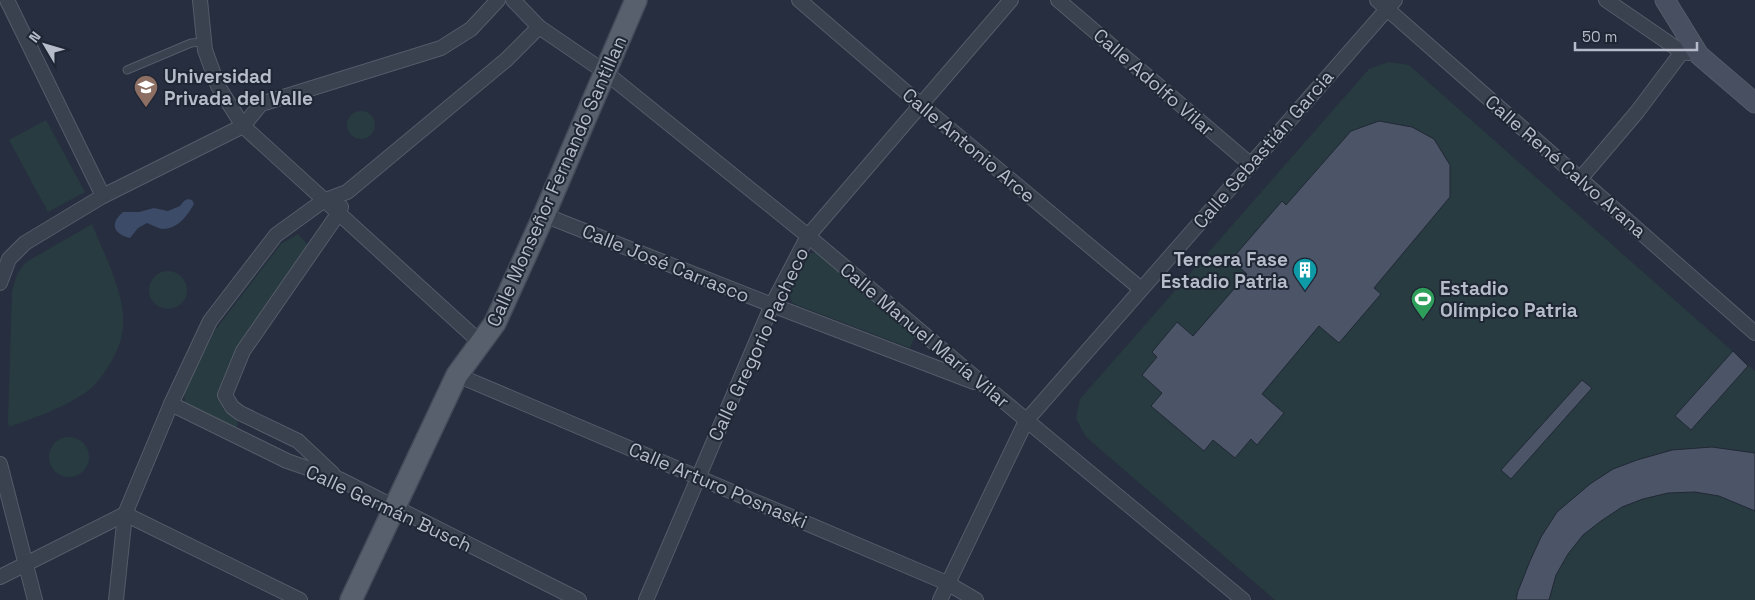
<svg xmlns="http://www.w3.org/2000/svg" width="1755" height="600" font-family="'Space Grotesk',sans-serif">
	<rect width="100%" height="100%" fill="#262e3f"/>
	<g fill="#283b40">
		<polygon points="1389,62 1409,65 1755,371 1755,600 1275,600 1086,437 1076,419 1080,399 1369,69"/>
		<circle cx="361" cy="125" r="14"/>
		<polygon points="46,120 85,192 48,212 9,140"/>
		<path d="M92,224c11,28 35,73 31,104 -1,12 -7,26 -13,36 -7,11 -16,24 -28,31 -22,14 -48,23 -73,32l-1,-6 4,-130 5,-17 9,-12z"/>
		<polygon points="298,234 308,245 248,330 218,393 224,411 238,422 236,430 185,404 184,392 216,329 281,244"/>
		<polygon points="810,253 819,253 915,336 910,348 792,303 789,293"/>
		<circle cx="168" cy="290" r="19"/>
		<circle cx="69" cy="457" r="20"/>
	</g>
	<path fill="#3c4b67" d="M188,199l4,1 2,4c-7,12 -16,25 -32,25 -4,-1 -10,-4 -15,-6l-9,5 -8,10c-16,-4 -21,-14 -7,-26h16l15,-4 14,3 12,-5 4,-5z"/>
	<g fill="#4c5567" stroke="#212836">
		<polygon points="1379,121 1412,127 1434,139 1450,165 1450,197 1374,288 1381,294 1339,343 1319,326 1262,394 1284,413 1257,445 1251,439 1235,458 1213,440 1204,451 1151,406 1162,393 1142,375 1157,357 1152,352 1177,322 1193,336 1247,274 1231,260 1282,201 1286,205 1351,131"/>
		<polygon points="1733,351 1748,366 1691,430 1675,416"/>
		<polygon points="1582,380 1592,388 1511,479 1501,470"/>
		<polygon points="1712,447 1755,453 1755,511 1719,496 1695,492 1668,493 1643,499 1622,507 1601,521 1583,535 1568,554 1556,575 1549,600 1516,600 1518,591 1530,561 1541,537 1557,512 1590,484 1613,469 1637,460 1672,450"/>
	</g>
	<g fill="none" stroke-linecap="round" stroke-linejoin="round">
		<defs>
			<polyline id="lane" points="127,70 191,43 203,42"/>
			<g id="street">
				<polyline points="7,0 103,196"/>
				<polyline points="200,0 205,50 218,86 243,126 481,343"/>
				<polyline points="513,0 539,27 605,72 808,236 984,385 1243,600"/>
				<polyline points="799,0 921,105 1141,289"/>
				<polyline points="1058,0 1250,164"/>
				<polyline points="1377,0 1755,333"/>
				<polyline points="1606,0 1682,52 1689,53"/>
				<polyline points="1581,178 1637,112 1682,52"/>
				<polyline points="544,215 772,305 974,382"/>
				<polyline points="0,283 9,259 25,243 103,196 243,126 261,104 441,48 471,29 498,0"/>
				<polyline points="457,375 947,583 976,600"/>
				<polyline points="171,404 287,461 339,479 579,600"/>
				<polyline points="0,464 35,600"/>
				<polyline points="333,474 298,441 240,413 232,407 225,395 243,351 338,214 341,207"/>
				<polyline points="125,514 300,600"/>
				<polyline points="0,577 125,514"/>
				<polyline points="116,600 125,514 171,404 210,321 276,235 323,201 347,192 506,60 539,27"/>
				<polyline points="646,600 772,305 808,236 1011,0"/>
				<polyline points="940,600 1026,421 1395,0"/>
			</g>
			<polyline id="secondary" points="1665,0 1699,55 1755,103"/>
			<polyline id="primary" points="351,600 457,375 495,323 544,215 636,0"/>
		</defs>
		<use href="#lane" stroke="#555c69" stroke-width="9"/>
		<use href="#street" stroke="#555c69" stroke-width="16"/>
		<use href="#secondary" stroke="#555c69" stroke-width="21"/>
		<use href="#primary" stroke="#434a58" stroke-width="24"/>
		<use href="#lane" stroke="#3a414f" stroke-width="7"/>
		<use href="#street" stroke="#3a414f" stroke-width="14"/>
		<use href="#secondary" stroke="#484f61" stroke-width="19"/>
		<use href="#primary" stroke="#58606e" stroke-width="21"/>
	</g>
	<defs>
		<symbol id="university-pin" viewBox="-11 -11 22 30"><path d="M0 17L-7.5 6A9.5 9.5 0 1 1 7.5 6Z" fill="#8d6e63" stroke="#1f2634"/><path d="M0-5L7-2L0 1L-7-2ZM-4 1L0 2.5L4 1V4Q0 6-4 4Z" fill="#fff"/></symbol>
		<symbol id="building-pin" viewBox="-11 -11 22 30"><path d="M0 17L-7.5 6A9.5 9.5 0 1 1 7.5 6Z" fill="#0f9aa8" stroke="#1f2634"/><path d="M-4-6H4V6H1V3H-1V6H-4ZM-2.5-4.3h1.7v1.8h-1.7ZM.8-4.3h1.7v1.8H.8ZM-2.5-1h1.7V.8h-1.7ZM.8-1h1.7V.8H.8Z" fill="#fff"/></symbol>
		<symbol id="stadium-pin" viewBox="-11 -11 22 30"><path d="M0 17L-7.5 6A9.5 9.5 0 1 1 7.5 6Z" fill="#2e9e5b" stroke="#1f2634"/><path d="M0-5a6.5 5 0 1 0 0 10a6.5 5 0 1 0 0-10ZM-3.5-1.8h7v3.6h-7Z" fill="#fff"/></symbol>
	</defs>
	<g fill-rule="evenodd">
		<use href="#university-pin" x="132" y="73" width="28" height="38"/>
		<use href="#building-pin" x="1291" y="256" width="28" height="38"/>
		<use href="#stadium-pin" x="1409" y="285" width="28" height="38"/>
	</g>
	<g text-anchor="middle" stroke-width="4" stroke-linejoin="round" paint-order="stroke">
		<g font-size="19" font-weight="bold" fill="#b6bcc9" stroke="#1f2634" text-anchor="start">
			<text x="164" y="83">Universidad<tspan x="164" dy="22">Privada del Valle</tspan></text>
			<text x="1288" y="266" text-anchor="end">Tercera Fase<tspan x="1288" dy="22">Estadio Patria</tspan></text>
			<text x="1440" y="295">Estadio<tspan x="1440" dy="22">Olímpico Patria</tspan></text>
		</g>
		<g font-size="19" fill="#b6bcc9" stroke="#1f2634">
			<text transform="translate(1154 82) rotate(41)" y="7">Calle Adolfo Vilar</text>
			<text transform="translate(969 145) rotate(40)" y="7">Calle Antonio Arce</text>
			<text transform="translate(1263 149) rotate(-49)" y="7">Calle Sebastián Garcia</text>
			<text transform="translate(1566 166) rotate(41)" y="7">Calle René Calvo Arana</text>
			<text transform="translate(556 181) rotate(-66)" y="7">Calle Monseñor Fernando Santillan</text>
			<text transform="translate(666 263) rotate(22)" y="7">Calle José Carrasco</text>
			<text transform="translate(925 335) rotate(40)" y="7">Calle Manuel María Vilar</text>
			<text transform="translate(758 344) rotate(-65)" y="7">Calle Gregorio Pacheco</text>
			<text transform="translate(718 485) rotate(23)" y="7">Calle Arturo Posnaski</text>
			<text transform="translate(389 508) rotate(25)" y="7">Calle Germán Busch</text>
		</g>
	</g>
	<g transform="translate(45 45) rotate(308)" stroke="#1f2634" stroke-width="4" paint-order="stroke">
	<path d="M0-4L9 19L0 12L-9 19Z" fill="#b6bcc9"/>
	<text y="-8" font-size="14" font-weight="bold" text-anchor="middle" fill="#b6bcc9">N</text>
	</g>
	<path d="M1575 42v8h122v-8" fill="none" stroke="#b6bcc9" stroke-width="2.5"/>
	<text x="1582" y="42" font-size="15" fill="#b6bcc9" stroke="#1f2634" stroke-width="4" paint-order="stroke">50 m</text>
</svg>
